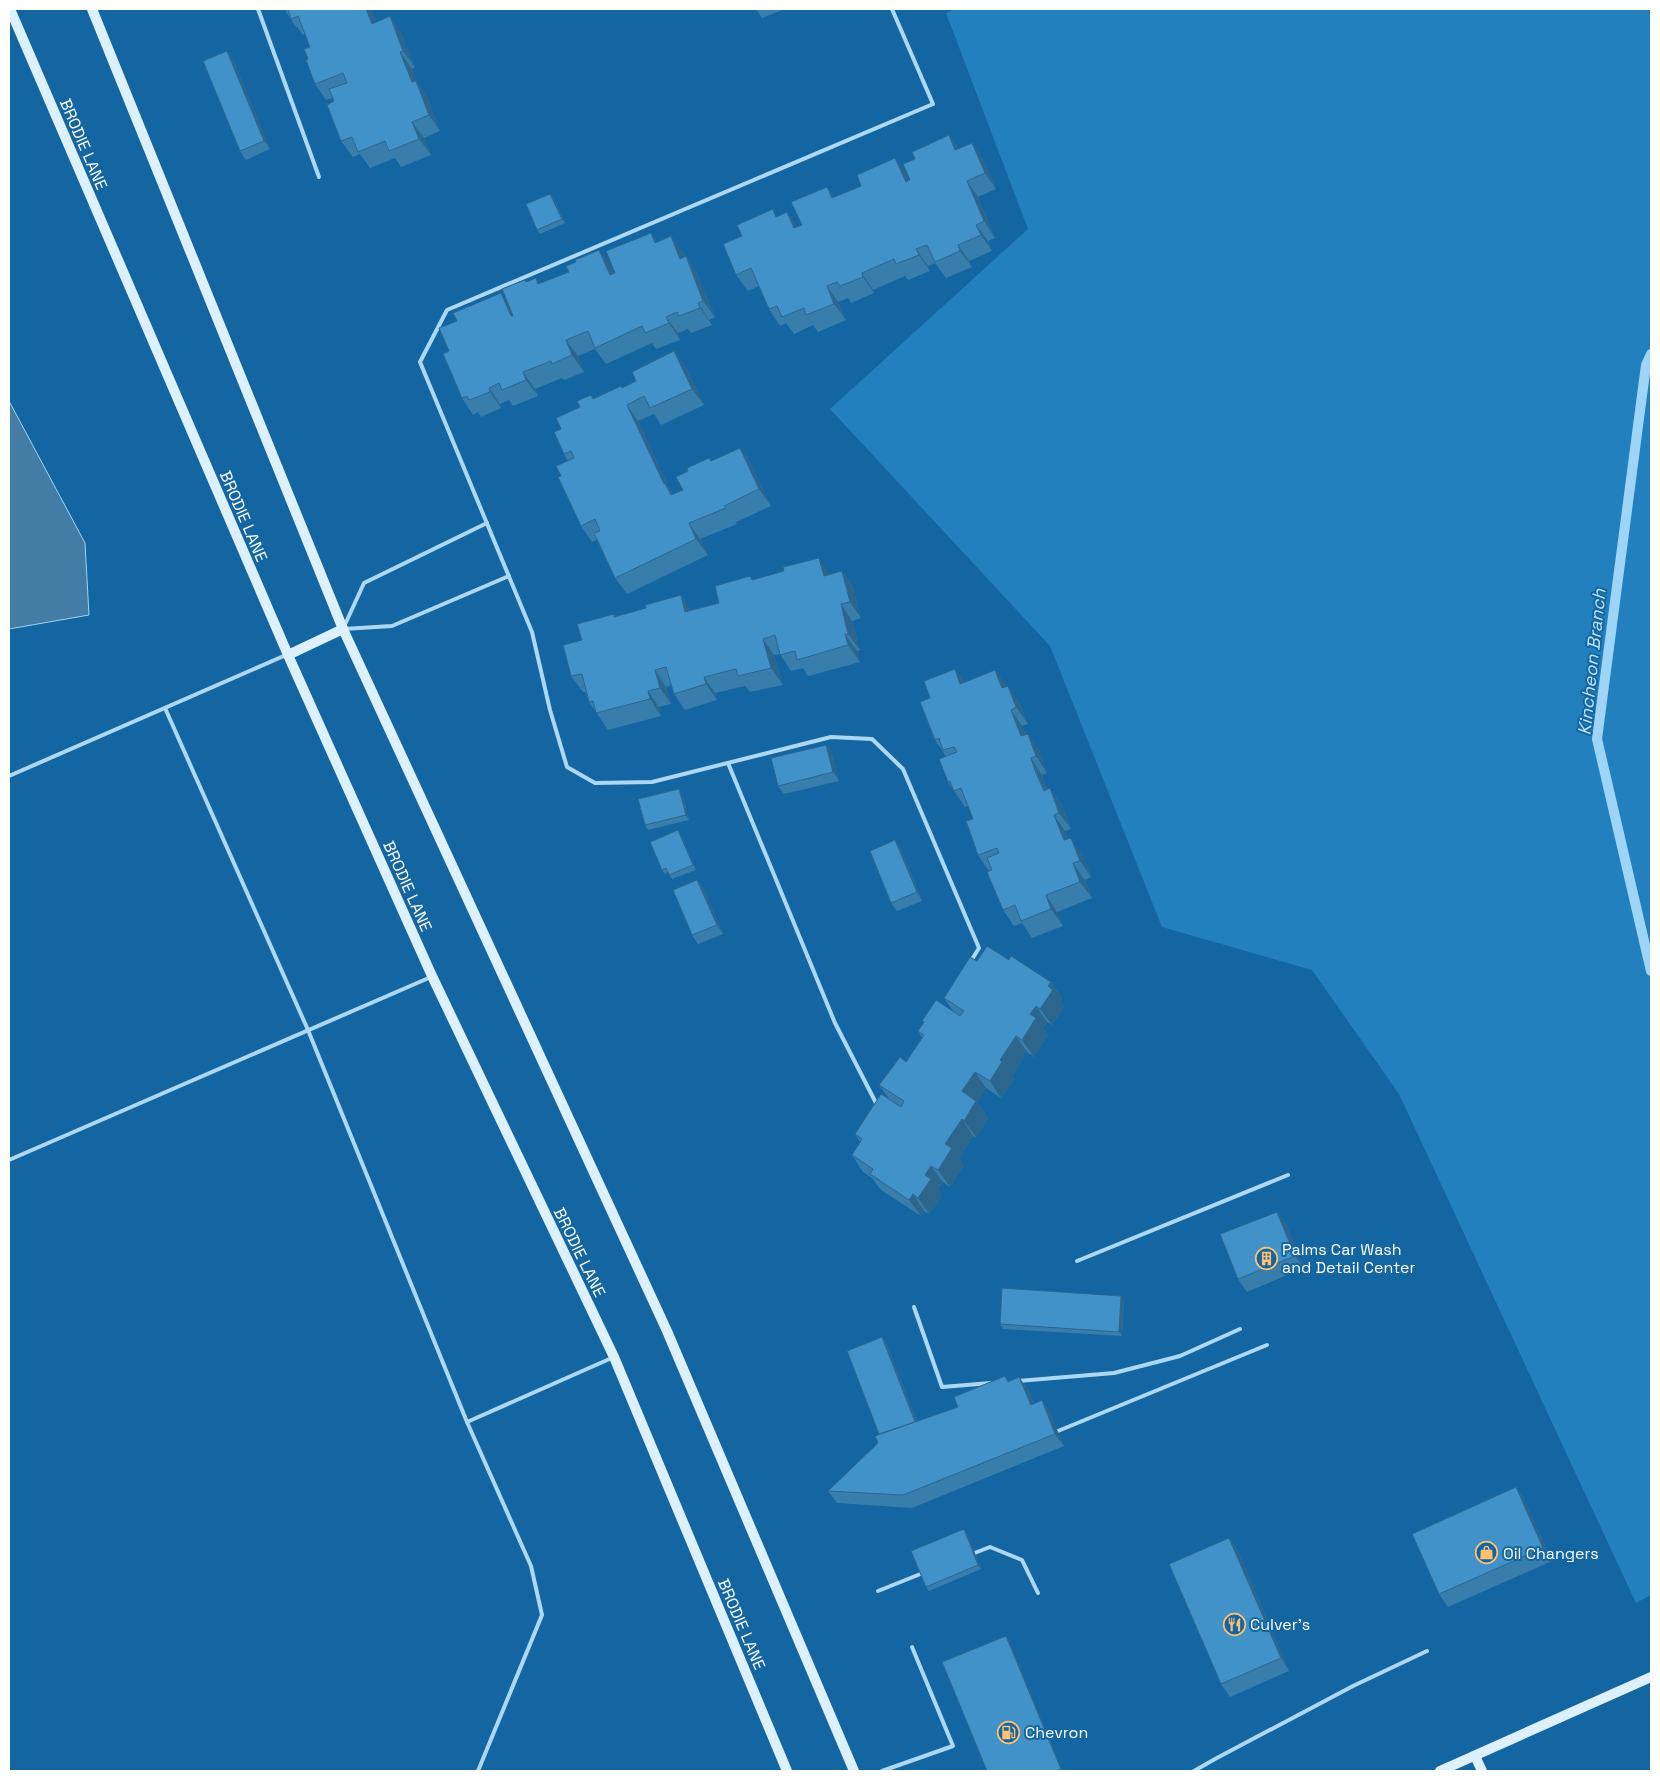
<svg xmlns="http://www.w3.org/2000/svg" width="1660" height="1780" font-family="'Space Grotesk',sans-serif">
	<rect width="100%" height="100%" fill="#1366a1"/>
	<polygon fill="#2280be" points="955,9 1651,9 1651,1595 1636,1603 1399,1094 1312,970 1162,927 1050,646 830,409 1028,229 946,13"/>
	<polygon fill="#437ca5" stroke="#9ed5f7" points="9,401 85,543 89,615 9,629"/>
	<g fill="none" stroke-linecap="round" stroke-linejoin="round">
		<polyline stroke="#9ed5f7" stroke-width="10" points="1651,354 1646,365 1597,739 1651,971"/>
		<g stroke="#acd8f5" stroke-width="4">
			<polyline points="258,9 319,177"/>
			<polyline points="892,9 933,104 447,310 420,362 532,632 550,710 567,767 595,783 652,782 831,737 872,739 903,769 979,948 971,961"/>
			<polyline points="487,523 364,583 343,629 392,626 509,576"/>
			<polyline points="165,708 308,1030 467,1422 531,1566 542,1615 478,1771"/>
			<polyline points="728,763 835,1023 877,1105"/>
			<polyline points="9,776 286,655"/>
			<polyline points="9,1160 431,977"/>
			<polyline points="1077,1261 1288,1175"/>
			<polyline points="914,1307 942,1387 991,1383"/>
			<polyline points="1018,1381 1114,1373 1180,1356 1240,1329"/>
			<polyline points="467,1422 614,1357"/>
			<polyline points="1058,1431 1267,1345"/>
			<polyline points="972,1554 990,1547 1022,1560 1038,1593"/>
			<polyline points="878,1591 923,1573"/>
			<polyline points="882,1771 953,1746 912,1647"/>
			<polyline points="1194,1771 1215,1759 1353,1686 1427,1651"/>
		</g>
		<g stroke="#dcf0fd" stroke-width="10">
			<polyline points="10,9 288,655 432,976 614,1357 787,1771"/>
			<polyline points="92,9 343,629 667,1331 854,1771"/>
			<polyline points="288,655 343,629"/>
			<polyline points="1475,1756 1482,1771"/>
			<polyline points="1440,1771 1651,1677"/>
		</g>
	</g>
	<g fill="#377ead">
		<polygon points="284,9 371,9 376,22 401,33 415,67 412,69 418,84 427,97 440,131 424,138 431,155 401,167 395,158 370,168 360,154 353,157 341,141 334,101 333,98 326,100 315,84 308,59 310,47 305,34 303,35 297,27 296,27"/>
		<polygon points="756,9 785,9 762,18"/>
		<polygon points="227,51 233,59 270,149 246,160 240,151"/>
		<polygon points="958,148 983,159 996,189 978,197 995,238 988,241 992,251 969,261 972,267 946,278 935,263 928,266 930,271 908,280 905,276 873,290 874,293 851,303 848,298 838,302 846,320 818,332 813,325 794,334 786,323 780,326 769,309 759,286 748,291 736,275 742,236 778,216 797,226 802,225 835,197 907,175 909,181"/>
		<polygon points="550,194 553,198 565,223 540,234 537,230"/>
		<polygon points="657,242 683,252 685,257 686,256 697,273 715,317 709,320 712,325 691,333 688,329 678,333 680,340 656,349 652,343 606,364 595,349 578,356 584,372 564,380 562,378 535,389 538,396 513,406 509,400 500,404 501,408 481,417 478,412 473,415 462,398 449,351 507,301 526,282 540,283 611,266 614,274"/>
		<polygon points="674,351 686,368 704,405 661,425 654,414 638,421 671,492 673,494 683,490 711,461 740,448 751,464 771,506 736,522 737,524 700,539 708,555 627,594 615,578 597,540 592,542 581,526 561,476 568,461 564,454 561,429 591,395 594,399 621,386 623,388 636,381"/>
		<polygon points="842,571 853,587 861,618 852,621 860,650 857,651 860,662 808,676 803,668 791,671 780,654 774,655 783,685 750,692 745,686 715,693 717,700 685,710 674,694 671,685 666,687 671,704 659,707 661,716 608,730 589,702 586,692 583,692 571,676 614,614 616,617 691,610 719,603 753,580 830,574"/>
		<polygon points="955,669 964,682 1006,686 1019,702 1028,724 1022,726 1026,734 1039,750 1047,773 1042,775 1047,789 1050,788 1062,805 1071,829 1065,831 1068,839 1082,854 1091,877 1085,880 1092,898 1057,912 1063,926 1032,938 1022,923 1014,926 1003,910 989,871 978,855 973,819 968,806 965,807 948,782 946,756 935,740 930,698"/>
		<polygon points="826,745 832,754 839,781 784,794 778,786"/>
		<polygon points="682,793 689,820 648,830 645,825"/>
		<polygon points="678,830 681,835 696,870 672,879 668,872 665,874 662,870"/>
		<polygon points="901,849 922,901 897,911 891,903"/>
		<polygon points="697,880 703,888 723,934 698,944 692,935"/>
		<polygon points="1009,960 1051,982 1062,998 1060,1001 1064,1006 1052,1025 1047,1022 1043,1028 1048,1035 1034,1057 1027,1052 1012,1076 1014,1079 1001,1098 986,1088 977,1102 988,1118 976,1137 973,1136 959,1158 964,1165 950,1187 943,1182 938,1189 942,1195 929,1214 924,1211 921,1216 881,1190 872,1178 863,1172 852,1155 860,1142 855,1134 890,1100 879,1085 906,1062 922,1037 918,1031 953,1011 944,998 977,961"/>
		<polygon points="1277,1212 1286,1224 1304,1268 1247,1292 1238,1279"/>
		<polygon points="1124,1300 1122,1336 1003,1329 1000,1324"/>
		<polygon points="882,1337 885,1341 917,1421 958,1407 1009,1381 1019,1377 1028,1390 1034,1404 1042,1400 1050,1413 1064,1446 912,1508 837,1503 828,1491 878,1443 879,1434"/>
		<polygon points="1516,1487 1524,1500 1552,1561 1448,1607 1439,1594"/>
		<polygon points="964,1529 967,1533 981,1569 929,1591 926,1587"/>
		<polygon points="1229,1538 1238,1551 1289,1671 1230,1697 1221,1684"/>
	</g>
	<g fill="#2d668d">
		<polygon points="366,9 371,9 384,40 372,24"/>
		<polygon points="390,16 401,33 415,67 403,51"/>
		<polygon points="227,51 233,59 270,149 264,141"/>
		<polygon points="400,52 412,69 418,84 427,97 440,131 429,115 412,82"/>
		<polygon points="412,122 424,138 431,155 419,139"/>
		<polygon points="949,135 961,152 955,150"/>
		<polygon points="972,143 983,159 996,189 985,173"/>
		<polygon points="895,158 907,175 917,199 906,182"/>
		<polygon points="967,181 978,197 995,238 984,221"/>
		<polygon points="827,187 839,203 832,198"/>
		<polygon points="550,194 553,198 565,223 562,219"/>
		<polygon points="787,212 799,229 794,228"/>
		<polygon points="976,225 988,241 992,251 981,235"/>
		<polygon points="651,233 662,249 655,243"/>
		<polygon points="671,236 683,252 692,275 680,259"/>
		<polygon points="958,245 969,261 972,267 960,251"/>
		<polygon points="916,249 928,266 930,271 919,255"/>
		<polygon points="599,250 611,266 621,292 610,275"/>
		<polygon points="686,256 697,273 715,317 703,301"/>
		<polygon points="862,273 873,290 874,293 863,277"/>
		<polygon points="827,286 838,302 846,320 834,304"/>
		<polygon points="501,293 513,309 522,333 511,316"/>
		<polygon points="698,303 709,320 712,325 700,308"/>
		<polygon points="666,317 678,333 680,340 669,323"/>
		<polygon points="566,340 578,356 584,372 572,355"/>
		<polygon points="674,351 686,368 704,405 692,389"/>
		<polygon points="523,372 535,389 538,396 526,380"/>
		<polygon points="489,388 500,404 501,408 490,392"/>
		<polygon points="627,405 638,421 671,492 676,499 682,511 664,484"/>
		<polygon points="740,448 751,464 771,506 759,489"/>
		<polygon points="689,523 700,539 708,555 696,539"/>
		<polygon points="819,558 830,574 824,576"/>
		<polygon points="842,571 853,587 861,618 850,602"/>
		<polygon points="681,595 692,612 685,612"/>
		<polygon points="841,604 852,621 860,650 848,634"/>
		<polygon points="845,634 857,651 860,662 848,645"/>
		<polygon points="763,639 774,655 783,685 771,668"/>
		<polygon points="955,669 966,685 960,684"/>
		<polygon points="655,670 666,687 671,704 660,688"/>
		<polygon points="995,670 1007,686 1002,688"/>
		<polygon points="704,677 715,693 717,700 706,684"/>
		<polygon points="1008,686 1019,702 1028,724 1016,707"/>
		<polygon points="648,691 659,707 661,716 650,699"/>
		<polygon points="1011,710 1022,726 1033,752 1021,736"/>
		<polygon points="1028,734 1039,750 1047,773 1036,756"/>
		<polygon points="826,745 832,754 839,781 833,772"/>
		<polygon points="1031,758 1042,775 1047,789 1044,791"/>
		<polygon points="1050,788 1062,805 1071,829 1059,813"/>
		<polygon points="679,789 682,793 689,820 686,815"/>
		<polygon points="1054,815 1065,831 1075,857 1064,840"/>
		<polygon points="678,830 681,835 696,870 693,865"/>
		<polygon points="1071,838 1082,854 1091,877 1080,861"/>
		<polygon points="895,840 901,849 922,901 917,892"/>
		<polygon points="1073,863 1085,880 1092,898 1080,882"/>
		<polygon points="697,880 703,888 723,934 717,925"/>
		<polygon points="1046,895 1057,912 1063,926 1051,909"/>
		<polygon points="1051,982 1062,998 1060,1001 1064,1006 1052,1025 1040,1009 1048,986"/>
		<polygon points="1036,1006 1047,1022 1043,1028 1048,1035 1034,1057 1022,1040 1030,1014"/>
		<polygon points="1016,1036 1027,1052 1012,1076 1014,1079 1001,1098 990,1081 1000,1060"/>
		<polygon points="975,1072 986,1088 977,1102 988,1118 976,1137 964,1121 962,1091"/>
		<polygon points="962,1119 973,1136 959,1158 964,1165 950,1187 938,1170 945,1144"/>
		<polygon points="931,1166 943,1182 938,1189 942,1195 929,1214 918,1198 925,1175"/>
		<polygon points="913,1194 924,1211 921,1216 909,1200"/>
		<polygon points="1277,1212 1286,1224 1304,1268 1295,1256"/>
		<polygon points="1121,1296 1124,1300 1122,1336 1119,1332"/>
		<polygon points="882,1337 885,1341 922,1434 919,1430"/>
		<polygon points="1019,1377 1028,1390 1039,1418 1031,1405"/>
		<polygon points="1042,1400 1050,1413 1064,1446 1055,1434"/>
		<polygon points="1516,1487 1524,1500 1552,1561 1543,1548"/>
		<polygon points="964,1529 967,1533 981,1569 978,1565"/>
		<polygon points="1229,1538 1238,1551 1289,1671 1281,1658"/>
		<polygon points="1006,1636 1009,1640 1063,1771 1061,1769"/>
	</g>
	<g fill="#4092c9" stroke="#2d668d">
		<polygon points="284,9 366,9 372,24 390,16 403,51 400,52 412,82 416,81 429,115 412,122 419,139 389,151 385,141 358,152 352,137 341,141 327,105 334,101 329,89 347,83 343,73 315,84 306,60 308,59 304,49 310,47 298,16 291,19 288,9 284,11"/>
		<polygon points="227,51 264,141 240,151 203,61"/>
		<polygon points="949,135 955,150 972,143 985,173 967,181 984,221 976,225 981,235 958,245 960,251 935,262 927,245 916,249 919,255 896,264 894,259 862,273 863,277 840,286 837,282 827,286 834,304 806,315 804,308 782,317 777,306 769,309 751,268 736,275 723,244 742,236 737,225 773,209 776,217 787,212 794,228 802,225 791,202 827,187 832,198 861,186 857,175 895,158 906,182 910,180 903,164 915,159 912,152"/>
		<polygon points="550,194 562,219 537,230 526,204"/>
		<polygon points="651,233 655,243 671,236 680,259 686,256 703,301 698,303 700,308 679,316 677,312 666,317 669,323 645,333 642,326 595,348 588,331 566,340 572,355 552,364 551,361 523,372 526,380 502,390 499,383 489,388 490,392 469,400 467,396 462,398 443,354 449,351 439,328 457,321 453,313 501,293 511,316 513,316 502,289 525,280 526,282 536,278 538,284 569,272 566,266 576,262 575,260 599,250 610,275 615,273 606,251"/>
		<polygon points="674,351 692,389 650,408 644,396 627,405 664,484 665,483 671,495 683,490 676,477 688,471 687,468 709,458 711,461 740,448 759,489 724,506 726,508 689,523 696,539 615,578 594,533 600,531 595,519 581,526 558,477 561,476 556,466 574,458 571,451 564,454 554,432 561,429 556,418 580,407 577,401 591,395 593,399 621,386 622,388 636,381 632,372"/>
		<polygon points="819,558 824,576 842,571 850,602 841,604 848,634 845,634 848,645 797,660 795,651 780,655 775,635 763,639 771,668 738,676 736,669 704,677 706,684 674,694 666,667 655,670 660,688 648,691 650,699 596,713 593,701 589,702 582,674 571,676 563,645 582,640 577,624 614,614 614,617 646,608 645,605 681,595 685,612 719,603 715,586 750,576 752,580 784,571 783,567"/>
		<polygon points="955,669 960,684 995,670 1002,688 1008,686 1016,707 1011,710 1021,736 1028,734 1036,756 1031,758 1036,773 1044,791 1050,788 1059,813 1054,815 1064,840 1071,838 1080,861 1073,863 1080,882 1046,895 1051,909 1021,921 1015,905 1003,910 987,872 992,870 987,858 999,853 997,848 978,855 966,821 973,819 961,788 954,791 950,781 948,782 939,759 957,752 954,747 943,750 939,738 935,740 920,702 930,698 924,681"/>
		<polygon points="826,745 833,772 778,786 771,758"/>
		<polygon points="679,789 686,815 645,825 638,799"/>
		<polygon points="678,830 693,865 669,875 666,868 662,870 650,842"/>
		<polygon points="895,840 917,892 891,903 870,851"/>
		<polygon points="697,880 717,925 692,935 673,890"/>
		<polygon points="987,946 1009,960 1011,956 1051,982 1048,986 1053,990 1040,1009 1036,1006 1030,1014 1036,1018 1022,1040 1016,1036 1000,1060 1002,1062 990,1081 975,1072 962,1091 976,1101 964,1121 962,1119 945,1144 952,1148 938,1170 931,1166 925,1175 931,1179 918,1198 913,1194 909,1200 870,1174 873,1169 852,1155 862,1139 855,1134 881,1094 901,1107 904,1101 879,1085 900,1057 906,1062 924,1035 918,1031 924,1022 922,1021 936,1000 960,1016 964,1011 944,998 970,957 977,961"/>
		<polygon points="1277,1212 1295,1256 1238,1279 1220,1234"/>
		<polygon points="1002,1288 1121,1296 1119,1332 1000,1324"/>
		<polygon points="882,1337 915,1422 879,1434 847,1351"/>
		<polygon points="1005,1376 1008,1382 1019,1377 1031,1405 1042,1400 1055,1434 903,1495 828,1491 878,1443 875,1436 958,1407 954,1397"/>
		<polygon points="1516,1487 1543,1548 1439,1594 1412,1534"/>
		<polygon points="964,1529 978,1565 926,1587 911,1551"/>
		<polygon points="1229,1538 1281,1658 1221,1684 1169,1564"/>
		<polygon points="1006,1636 1061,1769 1055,1771 987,1771 942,1662"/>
	</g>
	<defs>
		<symbol id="building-ring" viewBox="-11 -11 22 22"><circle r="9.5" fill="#1366a1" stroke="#ffc070" stroke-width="1.5"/><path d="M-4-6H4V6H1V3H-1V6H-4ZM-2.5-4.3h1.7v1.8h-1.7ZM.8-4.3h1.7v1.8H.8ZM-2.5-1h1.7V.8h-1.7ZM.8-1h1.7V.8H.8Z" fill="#ffc070"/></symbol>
		<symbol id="shop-ring" viewBox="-11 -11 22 22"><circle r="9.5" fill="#1366a1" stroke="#ffc070" stroke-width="1.5"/><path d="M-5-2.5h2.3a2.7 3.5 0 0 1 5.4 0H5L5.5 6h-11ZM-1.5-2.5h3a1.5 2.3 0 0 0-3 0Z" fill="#ffc070"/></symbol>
		<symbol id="restaurant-ring" viewBox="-11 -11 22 22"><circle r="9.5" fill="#1366a1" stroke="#ffc070" stroke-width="1.5"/><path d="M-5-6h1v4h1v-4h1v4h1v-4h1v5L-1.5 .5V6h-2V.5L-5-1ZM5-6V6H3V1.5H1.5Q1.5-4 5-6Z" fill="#ffc070"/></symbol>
		<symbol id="fuel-ring" viewBox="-11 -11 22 22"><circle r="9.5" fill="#1366a1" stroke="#ffc070" stroke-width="1.5"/><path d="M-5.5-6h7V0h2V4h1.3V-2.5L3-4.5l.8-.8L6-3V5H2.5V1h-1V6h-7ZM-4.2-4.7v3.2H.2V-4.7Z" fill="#ffc070"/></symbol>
	</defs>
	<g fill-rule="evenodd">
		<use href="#building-ring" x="1254" y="1246" width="25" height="25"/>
		<use href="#shop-ring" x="1474" y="1540" width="25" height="25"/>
		<use href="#restaurant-ring" x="1222" y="1612" width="25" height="25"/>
		<use href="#fuel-ring" x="996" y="1720" width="25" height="25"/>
	</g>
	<g text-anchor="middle" stroke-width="4" stroke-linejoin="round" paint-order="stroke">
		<g font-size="16" fill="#fff" stroke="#1366a1">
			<text transform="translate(84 144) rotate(67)" y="6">BRODIE LANE</text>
			<text transform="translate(244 516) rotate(67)" y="6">BRODIE LANE</text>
			<text transform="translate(408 886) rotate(66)" y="6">BRODIE LANE</text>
			<text transform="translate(580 1252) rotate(64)" y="6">BRODIE LANE</text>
			<text transform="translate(742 1624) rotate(67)" y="6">BRODIE LANE</text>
		</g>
		<g font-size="16" fill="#fff" stroke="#1366a1" text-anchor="start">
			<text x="1282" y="1255">Palms Car Wash<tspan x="1282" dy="18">and Detail Center</tspan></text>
			<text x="1503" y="1559">Oil Changers</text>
			<text x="1250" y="1630">Culver's</text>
			<text x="1025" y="1738">Chevron</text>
		</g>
		<g font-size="18" font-style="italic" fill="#c0e4fb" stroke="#1366a1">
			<text transform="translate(1592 662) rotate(-84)" y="6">Kincheon Branch</text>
		</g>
	</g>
	<rect width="1660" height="1780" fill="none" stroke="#ffffff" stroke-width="20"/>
</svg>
